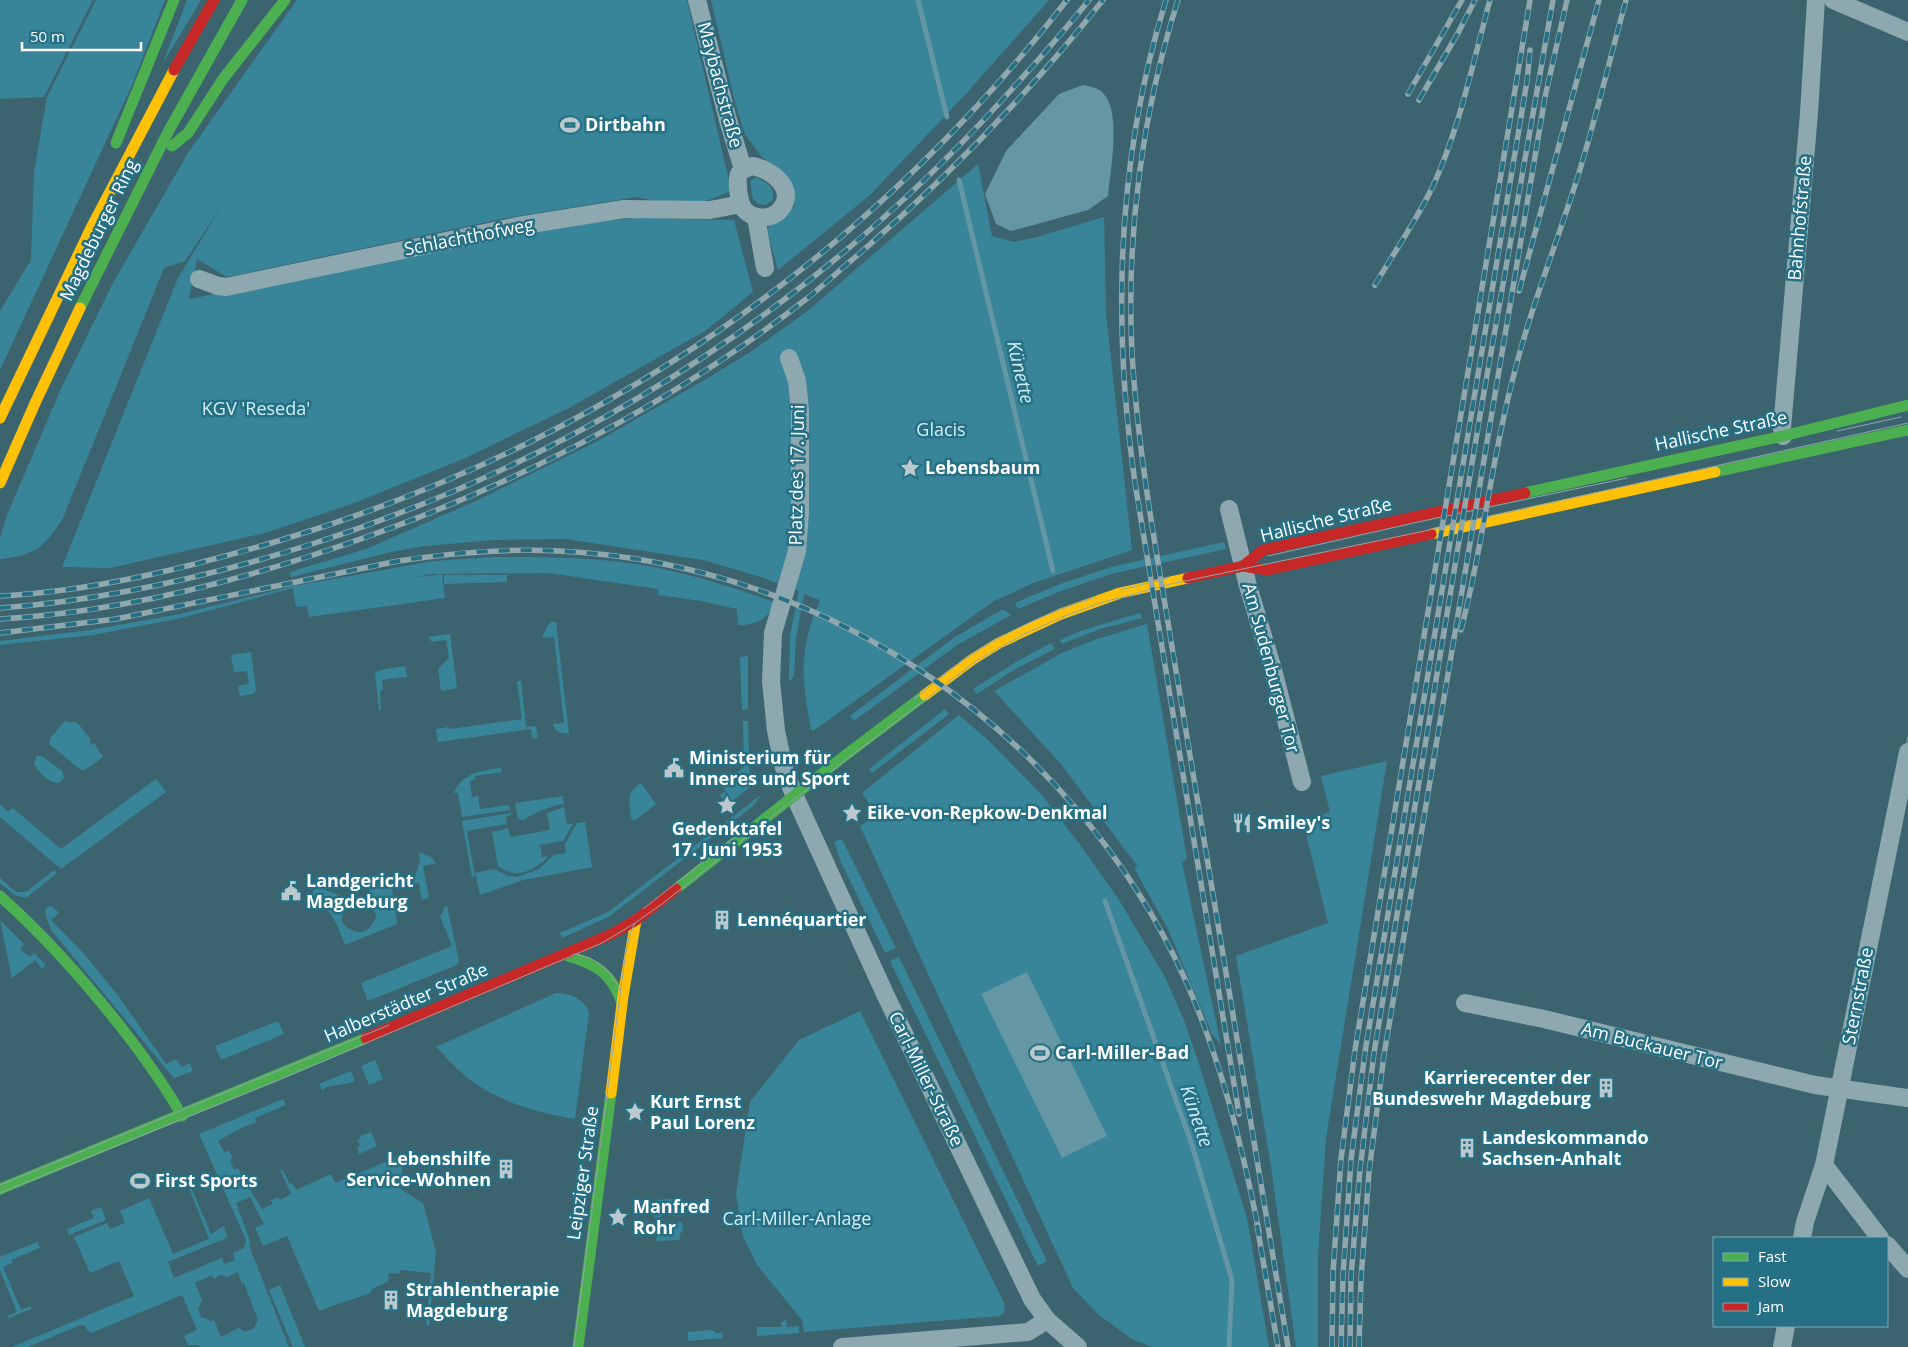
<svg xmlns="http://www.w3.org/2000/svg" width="1908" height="1347" font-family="'Open Sans',sans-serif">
	<rect width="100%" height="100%" fill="#3c646f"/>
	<g fill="#38859a" fill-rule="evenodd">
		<polygon points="0,0 93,0 44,97 0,99"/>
		<polygon points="96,0 165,0 132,85 0,370 0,311 31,260 34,172 47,97"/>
		<polygon points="187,0 201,0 163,63"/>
		<path d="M297,0h390l42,181v11l-23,9h-49l-21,-4 -130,21 -279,59 -30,-18 -8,40 385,-75 61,-6 99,2 19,72 -48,39 -136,77 -106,51 -106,43 -92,31 -155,35 -48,-1 116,-289 43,-71 -36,54 -21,7 -101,250c-19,30 -27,37 -63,41v-21l7,-23 53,-124 53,-108 75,-130z"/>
		<polygon points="711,0 1049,0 964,96 870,195 778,270 767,230 771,224 794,207 795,195 790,180 761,156 745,134 736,106"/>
		<path d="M978,164l14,72 22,6 23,-5 67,-20 2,96 26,237 -96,32 -42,19 -181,130 -2,-2c-10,-53 -12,-79 9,-129l-16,-6 -8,44 -2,38 -5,6 1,-46 9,-45 -38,-14 -58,-17 -137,-21 -71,1 -70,6 -34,6 -100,25 -1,-5 76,-23 110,-48 122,-60 105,-60 49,-30 58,-42z"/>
		<path d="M756,177c11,6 21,11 16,24l-6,4 -8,-1 -5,-5 -3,-18z"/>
		<polygon points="1224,542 1226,549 1111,574 1061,591 1018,609 1015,603 1060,584 1111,567"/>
		<path d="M495,557c50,0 103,0 153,9 43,8 85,21 126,36 -5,18 -19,23 -36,23l-1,-16 -36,-8 -43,-6v-6l-109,-16 -118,1 -19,4 30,-4 3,24 -136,19 -2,-11 -11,1 -3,-19 -112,30 -88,17 -93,10v-4l91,-11 89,-16 114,-28 139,-25z"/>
		<polygon points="444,575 507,575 507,582 444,584"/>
		<polygon points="1003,609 1011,615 957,645 854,721 850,716 955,637"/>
		<polygon points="1140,613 1142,618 1100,629 1062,644 1060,640 1080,631"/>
		<path d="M550,622h6l13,111c-7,1 -14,-1 -16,-9l11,-1 -10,-86 -11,1v-3z"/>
		<polygon points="1147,624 1187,859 1182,862 1221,1045 1212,1034 1168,929 1134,868 1138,867 1061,764 994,691 1062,653 1094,640"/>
		<polygon points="450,634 457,688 441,691 438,669 449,658 446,640 432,642 428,637"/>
		<polygon points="1051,643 1055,649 1017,668 977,694 973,689 1016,662"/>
		<polygon points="251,652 256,690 253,694 240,696 238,686 249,684 247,671 234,672 231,655"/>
		<polygon points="748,656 748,709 742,710 740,657"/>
		<polygon points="405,666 407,677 382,680 383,689 380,692 381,710 379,710 375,673 380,670"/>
		<polygon points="517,681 521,681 526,727 536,726 538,737 533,739 531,729 438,742 436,729 449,727 450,729 522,719"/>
		<polygon points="945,709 949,714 872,773 869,769"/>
		<polygon points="959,715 989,741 1041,794 1081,846 1119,900 1165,977 1184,1020 1199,1064 1247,1218 1269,1347 1152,1347 1132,1339 1099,1315 1073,1288 860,826 877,815 862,793"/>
		<polygon points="65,721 72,723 74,721 80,726 91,740 89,742 92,745 94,743 103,757 85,770 81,770 49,744 51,737"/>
		<polygon points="743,721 748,721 750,787 727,805 720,795 726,791 721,785 744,767"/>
		<path d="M37,756h5l20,15 2,6c-6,16 -27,-5 -30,-14z"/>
		<polygon points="1387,761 1326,1138 1318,1255 1318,1347 1296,1347 1271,1167 1236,956 1328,923 1303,821 1330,812 1321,776"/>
		<path d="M501,768l1,4 -27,4v4l-5,1 2,16 6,-1 2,13 29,-4 1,5 -48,7 -4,-24h-4c9,-21 27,-22 47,-25z"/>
		<polygon points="156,779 166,792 61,869 0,817 0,804 8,812 13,808 61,849"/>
		<path d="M641,783l15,21 -22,17 -3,-3c-1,-18 -6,-24 10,-35z"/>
		<polygon points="762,794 753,806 610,916 562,938 560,933 608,912"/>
		<path d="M563,796l1,8c-11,1 -33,10 -40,16l-6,-1 -3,-16z"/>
		<path d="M564,807l3,17h6l-10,17 -23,4 2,12 7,-1c-16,15 -32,24 -51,10l-6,-34 16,-4 2,9 40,-7 -3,-17z"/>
		<polygon points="511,813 511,815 506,816 507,824 467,831 475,876 472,877 462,821"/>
		<polygon points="585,822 592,867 523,880 480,895 475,873 494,869 508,876 517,877 539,869 554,855 566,853 565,844 577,823"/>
		<polygon points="842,839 896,948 885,953 841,862 834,842"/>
		<path d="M419,852l12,5 5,6 -13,3 6,32 -7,2 -3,-17 -27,4 5,37 -52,21c-9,-22 -11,-35 -34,-45l3,-12c8,0 33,9 37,15 -3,5 -8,8 -9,14 -2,9 12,16 20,15 7,-1 11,-9 14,-14 0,-8 -6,-11 -8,-18 -5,-19 36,-23 47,-24l5,-15z"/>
		<polygon points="54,870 57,873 26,898 15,895 0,883 0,878 16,892 26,892"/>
		<polygon points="49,906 53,907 59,913 51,920 86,956 119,997 166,1064 176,1059 182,1067 190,1063 193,1071 174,1078 51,930 45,913 46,908"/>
		<polygon points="447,906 459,961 457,965 368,1001 361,983 452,946 440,916 443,912 444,907"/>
		<polygon points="0,920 24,944 20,949 30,957 34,953 46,965 42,969 35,960 12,978"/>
		<polygon points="899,957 1047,1261 1038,1266 890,961"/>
		<path d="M556,993c14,0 29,6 33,20l-14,106c-36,-6 -72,-16 -102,-37 -14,-10 -25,-23 -37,-35z"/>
		<polygon points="860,1011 1005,1305 1004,1313 1000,1316 804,1332 802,1320 757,1265 743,1236 736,1194 750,1102 799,1040"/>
		<polygon points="278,1021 284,1034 221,1060 215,1046"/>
		<polygon points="375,1060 383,1079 369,1085 361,1066"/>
		<path d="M351,1071l4,10c-11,5 -23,2 -33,9l-3,-6z"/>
		<path d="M283,1099l3,6 -31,13 1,4 -15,6 -23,13 6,11 5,-1 4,7 -3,2 4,10 4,-2 5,10 -3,2 4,9 4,-2 14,22 11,-5 -2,-4 7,-3 2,3 11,-6 -11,-24 2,-1 8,15 2,-1 4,7 35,-16 4,9 70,-29 -6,34 24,15 13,49 -7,74 -3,-1 5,-52 -31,-3 -1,4 -10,-1 -1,9 -16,7 -2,4c-18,7 -34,11 -51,18l-32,-75 -24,10 -8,-18 9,-4 -14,-27 -14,6 15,41 -2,1 2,6 38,96h-89l-1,-2h-11l-4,-9 13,-6 -15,-35 -91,38 -2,-1 -4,-6 -5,-1 -52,22h-16l122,-51 -15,-35 -29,12 -16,-36 33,-14 3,6 15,-6 -5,-12 29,-13 24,56 36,-15 -20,-51 2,-1 20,47 13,-8 3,10 -3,3 -56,23 6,16 48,-20 2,6 11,-4 -2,-7 11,-5 2,-8 -47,-106zM238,1272l4,12 2,-1 14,37 -4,8 -9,4 -6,-4 -18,9 -7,-17 -3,1 -10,-4 -3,-8 4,-9 -7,-17 15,-7 6,3 1,-3 4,-1 6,2z"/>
		<polygon points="371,1132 377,1146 359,1154 357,1148 360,1146 357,1140 360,1139 360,1136"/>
		<polygon points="681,1198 682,1215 673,1216 672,1211 662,1212 662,1217 654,1218 657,1200"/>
		<polygon points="101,1207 106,1220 69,1235 67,1229 94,1218 91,1211"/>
		<polygon points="682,1222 683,1230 680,1234 680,1240 656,1241 657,1236 652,1232 653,1228 657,1228 657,1224"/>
		<polygon points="37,1242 40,1248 11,1260 13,1263 3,1267 21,1310 31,1306 31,1309 9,1318 7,1316 17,1312 0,1270 0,1257"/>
		<polygon points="280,1285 305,1347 293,1347 269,1290"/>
		<polygon points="786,1319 787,1327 799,1326 799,1333 757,1336 757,1327 781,1327 781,1323"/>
		<polygon points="712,1330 716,1333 721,1333 722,1330 723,1338 688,1341 688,1332"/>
	</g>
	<g fill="#6596a4">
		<path d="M1083,85c5,1 14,3 18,6 22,18 9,80 7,105l-20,14 -77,21 -15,-7 -11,-30 21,-43 53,-57z"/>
		<polygon points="1027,972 1107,1136 1062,1158 981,994"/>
	</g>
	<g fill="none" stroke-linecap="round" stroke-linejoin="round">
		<g stroke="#6596a4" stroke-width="5">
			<polyline points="918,0 947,117"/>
			<polyline points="959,180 1053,571"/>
			<polyline points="1105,901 1192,1145 1232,1280 1229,1347"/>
		</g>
		<g stroke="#8ea8af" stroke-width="18">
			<polyline points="697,0 728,120 743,169"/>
			<polyline points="1833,0 1908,32"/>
			<path d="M752,166c20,3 46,24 28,44 -11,12 -33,9 -39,-6 -2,-5 -2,-10 -3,-15 0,-5 -1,-11 1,-15 3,-5 8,-6 13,-8z"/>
			<polyline points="756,217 765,268"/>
			<polyline points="199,279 218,286 226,287 518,226 624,209 710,210 741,204"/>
			<polyline points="789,358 797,381 800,410 800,512 797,551 773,633 771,681 776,731 785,772 796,799 885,994 1032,1299 1047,1320 1078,1347"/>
			<polyline points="1783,436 1782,428 1809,113 1816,0"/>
			<polyline points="1229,509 1248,586 1272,666 1302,782"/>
			<polyline points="1465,1003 1544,1019 1815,1085 1908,1098"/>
			<polyline points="1824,1165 1880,1238"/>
			<polyline points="1802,1238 1805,1222 1824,1165 1908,752"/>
			<polyline points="1887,1245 1908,1269"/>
			<polyline points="842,1347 1028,1332 1047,1320"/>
			<polyline points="1782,1347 1786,1326"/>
		</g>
		<g stroke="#4caf50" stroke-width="11">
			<polyline points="116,143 174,0"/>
			<polyline points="172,146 188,133 223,79 285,0"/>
			<polyline points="80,308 168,132 242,0"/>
			<polyline points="1715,472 1907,430"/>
			<polyline points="1525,493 1783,436 1908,405"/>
			<polyline points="676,889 843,757 925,695"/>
			<path d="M0,896c46,41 86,86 124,135 21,27 41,55 58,85"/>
			<path d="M565,955c31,9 46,17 57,48"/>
			<polyline points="0,1189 366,1038"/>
			<polyline points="0,1189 1,1189"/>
			<polyline points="578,1347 611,1093"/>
		</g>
		<g stroke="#ffc107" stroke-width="11">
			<polyline points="0,418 92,226 174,70"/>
			<polyline points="0,483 36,401 80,308"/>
			<polyline points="1431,534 1715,472"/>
			<polyline points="925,695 973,659 999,643 1061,614 1120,593 1188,578"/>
			<polyline points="611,1093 623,996 636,920"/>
		</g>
		<g stroke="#c62828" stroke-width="11">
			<polyline points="174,70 214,0"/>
			<polyline points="1243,566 1263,550 1525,493"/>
			<polyline points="1188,578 1243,566 1267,570 1431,534"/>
			<polyline points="366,1038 612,934 636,920 676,889"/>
		</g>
		<g stroke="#8fa7ad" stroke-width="1">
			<polyline points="1837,431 1901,417"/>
			<polyline points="1268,556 1418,522 1627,478"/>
			<polyline points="1120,590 1168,578"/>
			<path d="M914,699c18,-14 35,-29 54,-42 39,-26 83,-46 128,-60"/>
			<polyline points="643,909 740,833"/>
			<path d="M573,954c22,2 38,16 47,36"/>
			<polyline points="1839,1111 1908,775"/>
			<polyline points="0,1185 389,1025"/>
			<polyline points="0,1193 279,1080 602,943 632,925 662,904 793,800 976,661 1024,634 1065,616 1100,603 1171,584 1420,532 1908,423"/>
			<polyline points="1872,1223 1886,1238"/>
			<path d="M1876,1238c-47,-52 -53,-85 -40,-153l72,-348"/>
			<polyline points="1887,1240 1908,1264"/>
			<polyline points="1895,1260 1908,1274"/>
			<polyline points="574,1347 625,957 630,934 635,923"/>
		</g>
		<defs>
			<g id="rail">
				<path d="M1166,0c-49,157 -54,322 -31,483l104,631"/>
				<path d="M1178,0c-36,113 -52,236 -46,354 4,62 12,123 22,184l134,809"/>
				<polyline points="1408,94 1462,0"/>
				<polyline points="1419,100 1458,33 1475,0"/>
				<path d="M1375,285c19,-33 42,-65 58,-99 27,-59 40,-124 57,-186"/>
				<polyline points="1519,291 1599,0"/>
				<path d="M0,596c94,-5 188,-28 278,-55 318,-95 585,-279 789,-541"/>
				<path d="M0,608c107,-8 212,-32 315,-65 269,-87 499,-236 689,-445 29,-32 58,-64 85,-98"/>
				<path d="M0,619c104,-6 208,-30 307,-62 180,-57 353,-144 502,-260 17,-14 33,-29 50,-43 89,-77 171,-162 244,-254"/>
				<path d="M1461,630c22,-83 30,-169 52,-252 17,-69 44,-135 65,-202 18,-58 32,-118 48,-176"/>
				<path d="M0,633l116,-14 282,-58c53,-8 106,-13 160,-10 270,12 515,183 627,428 36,81 57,166 74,253"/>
				<polyline points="1257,1225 1278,1347"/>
				<polyline points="1332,1347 1333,1273 1341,1159 1355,1050 1530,0"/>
				<polyline points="1341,1347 1343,1275 1351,1160 1365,1052 1527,81 1530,50"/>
				<polyline points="1350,1347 1351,1276 1360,1170 1374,1053 1480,415 1553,0"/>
				<polyline points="1359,1347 1361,1279 1369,1172 1384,1055 1545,97 1567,0"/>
			</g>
		</defs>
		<use href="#rail" stroke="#8fa7ad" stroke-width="5.5"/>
		<use href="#rail" stroke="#267085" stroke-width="4" stroke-dasharray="11" stroke-linecap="butt"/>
	</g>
	<defs>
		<symbol id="stadium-bare" viewBox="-9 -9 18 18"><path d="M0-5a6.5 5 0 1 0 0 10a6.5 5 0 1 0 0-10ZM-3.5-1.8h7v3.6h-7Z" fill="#bbc9cd" stroke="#267085" stroke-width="2.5" paint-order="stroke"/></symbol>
		<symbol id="sight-bare" viewBox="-9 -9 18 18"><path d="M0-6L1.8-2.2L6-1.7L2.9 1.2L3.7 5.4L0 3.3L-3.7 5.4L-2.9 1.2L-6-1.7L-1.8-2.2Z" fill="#bbc9cd" stroke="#267085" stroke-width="2.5" paint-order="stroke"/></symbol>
		<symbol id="civic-bare" viewBox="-9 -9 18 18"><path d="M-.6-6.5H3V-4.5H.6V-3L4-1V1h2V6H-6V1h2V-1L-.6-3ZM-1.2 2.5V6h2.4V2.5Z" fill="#bbc9cd" stroke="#267085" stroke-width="2.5" paint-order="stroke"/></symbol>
		<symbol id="restaurant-bare" viewBox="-9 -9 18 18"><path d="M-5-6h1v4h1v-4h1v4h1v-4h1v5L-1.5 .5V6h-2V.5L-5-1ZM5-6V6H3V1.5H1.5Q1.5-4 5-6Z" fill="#bbc9cd" stroke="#267085" stroke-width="2.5" paint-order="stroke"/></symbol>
		<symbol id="building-bare" viewBox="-9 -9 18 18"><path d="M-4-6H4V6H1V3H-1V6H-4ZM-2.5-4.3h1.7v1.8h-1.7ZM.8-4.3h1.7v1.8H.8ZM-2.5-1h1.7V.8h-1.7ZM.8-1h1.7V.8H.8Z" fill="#bbc9cd" stroke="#267085" stroke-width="2.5" paint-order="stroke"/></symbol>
	</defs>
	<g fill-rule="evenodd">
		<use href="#stadium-bare" x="556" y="111" width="28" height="28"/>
		<use href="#sight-bare" x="896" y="454" width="28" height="28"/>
		<use href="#civic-bare" x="660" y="754" width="28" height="28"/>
		<use href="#sight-bare" x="713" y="791" width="28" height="28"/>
		<use href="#sight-bare" x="838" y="799" width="28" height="28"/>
		<use href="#restaurant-bare" x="1228" y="809" width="28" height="28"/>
		<use href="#civic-bare" x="277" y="877" width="28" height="28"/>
		<use href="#building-bare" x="708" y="906" width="28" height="28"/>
		<use href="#stadium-bare" x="1026" y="1039" width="28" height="28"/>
		<use href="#building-bare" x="1592" y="1074" width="28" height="28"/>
		<use href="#sight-bare" x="621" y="1098" width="28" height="28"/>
		<use href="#building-bare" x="1453" y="1134" width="28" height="28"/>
		<use href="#building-bare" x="492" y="1155" width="28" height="28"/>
		<use href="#stadium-bare" x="126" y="1167" width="28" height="28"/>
		<use href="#sight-bare" x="604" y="1203" width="28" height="28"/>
		<use href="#building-bare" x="377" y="1286" width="28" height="28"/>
	</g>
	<g text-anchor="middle" stroke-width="5" stroke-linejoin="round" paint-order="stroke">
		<g font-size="18" fill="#fff" stroke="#267085">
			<text transform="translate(720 85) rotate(75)" y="6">Maybachstraße</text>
			<text transform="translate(1800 218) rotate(-85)" y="6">Bahnhofstraße</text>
			<text transform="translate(99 230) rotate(-64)" y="6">Magdeburger Ring</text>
			<text transform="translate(469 237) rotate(-11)" y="6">Schlachthofweg</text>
			<text transform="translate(1721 431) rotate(-12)" y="6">Hallische Straße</text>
			<text transform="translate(797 475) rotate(-89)" y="6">Platz des 17. Juni</text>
			<text transform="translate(1326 520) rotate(-14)" y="6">Hallische Straße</text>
			<text transform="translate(1271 668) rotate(75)" y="6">Am Sudenburger Tor</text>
			<text transform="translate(1858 996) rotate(-79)" y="6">Sternstraße</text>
			<text transform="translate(406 1003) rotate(-23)" y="6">Halberstädter Straße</text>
			<text transform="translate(1652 1046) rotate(14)" y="6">Am Buckauer Tor</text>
			<text transform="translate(926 1079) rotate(64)" y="6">Carl-Miller-Straße</text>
			<text transform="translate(583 1173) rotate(-82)" y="6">Leipziger Straße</text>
		</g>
		<g font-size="18" font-weight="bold" fill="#fff" stroke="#267085" text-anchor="start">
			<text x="585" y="131">Dirtbahn</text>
			<text x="925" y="474">Lebensbaum</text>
			<text x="689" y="764">Ministerium für<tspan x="689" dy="21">Inneres und Sport</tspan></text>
			<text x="867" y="819">Eike-von-Repkow-Denkmal</text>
			<text x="1257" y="829">Smiley's</text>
			<text x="727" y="835" text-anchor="middle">Gedenktafel<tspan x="727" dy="21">17. Juni 1953</tspan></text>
			<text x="306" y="887">Landgericht<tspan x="306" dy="21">Magdeburg</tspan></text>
			<text x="737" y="926">Lennéquartier</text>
			<text x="1055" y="1059">Carl-Miller-Bad</text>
			<text x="1591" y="1084" text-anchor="end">Karrierecenter der<tspan x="1591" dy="21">Bundeswehr Magdeburg</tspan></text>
			<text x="650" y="1108">Kurt Ernst<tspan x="650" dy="21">Paul Lorenz</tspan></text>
			<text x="1482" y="1144">Landeskommando<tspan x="1482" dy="21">Sachsen-Anhalt</tspan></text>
			<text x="491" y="1165" text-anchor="end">Lebenshilfe<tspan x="491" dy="21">Service-Wohnen</tspan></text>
			<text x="155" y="1187">First Sports</text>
			<text x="633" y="1213">Manfred<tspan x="633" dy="21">Rohr</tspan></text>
			<text x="406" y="1296">Strahlentherapie<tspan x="406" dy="21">Magdeburg</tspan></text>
		</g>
		<g font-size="18" fill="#d3eff6" stroke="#267085">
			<text x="256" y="415">KGV 'Reseda'</text>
			<text x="941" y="436">Glacis</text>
			<text x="797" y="1225">Carl-Miller-Anlage</text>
		</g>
		<g font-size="19" font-style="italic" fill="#ccecf3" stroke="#267085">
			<text transform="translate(1021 372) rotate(77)" y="7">Künette</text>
			<text transform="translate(1197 1116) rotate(71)" y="7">Künette</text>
		</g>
	</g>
	<rect x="1713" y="1237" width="175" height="90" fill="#267085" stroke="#7da9b6"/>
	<rect x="1723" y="1253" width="25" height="8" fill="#4caf50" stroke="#7da9b6"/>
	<text x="1758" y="1262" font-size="15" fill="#ffffff">Fast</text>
	<rect x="1723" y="1278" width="25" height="8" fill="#ffc107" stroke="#7da9b6"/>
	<text x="1758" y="1287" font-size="15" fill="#ffffff">Slow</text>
	<rect x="1723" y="1303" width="25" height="8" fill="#c62828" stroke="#7da9b6"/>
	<text x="1758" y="1312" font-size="15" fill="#ffffff">Jam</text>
	<path d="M22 42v8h119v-8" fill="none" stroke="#ffffff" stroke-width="2.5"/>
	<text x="30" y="42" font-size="15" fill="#ffffff" stroke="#267085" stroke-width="4" paint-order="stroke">50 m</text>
</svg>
